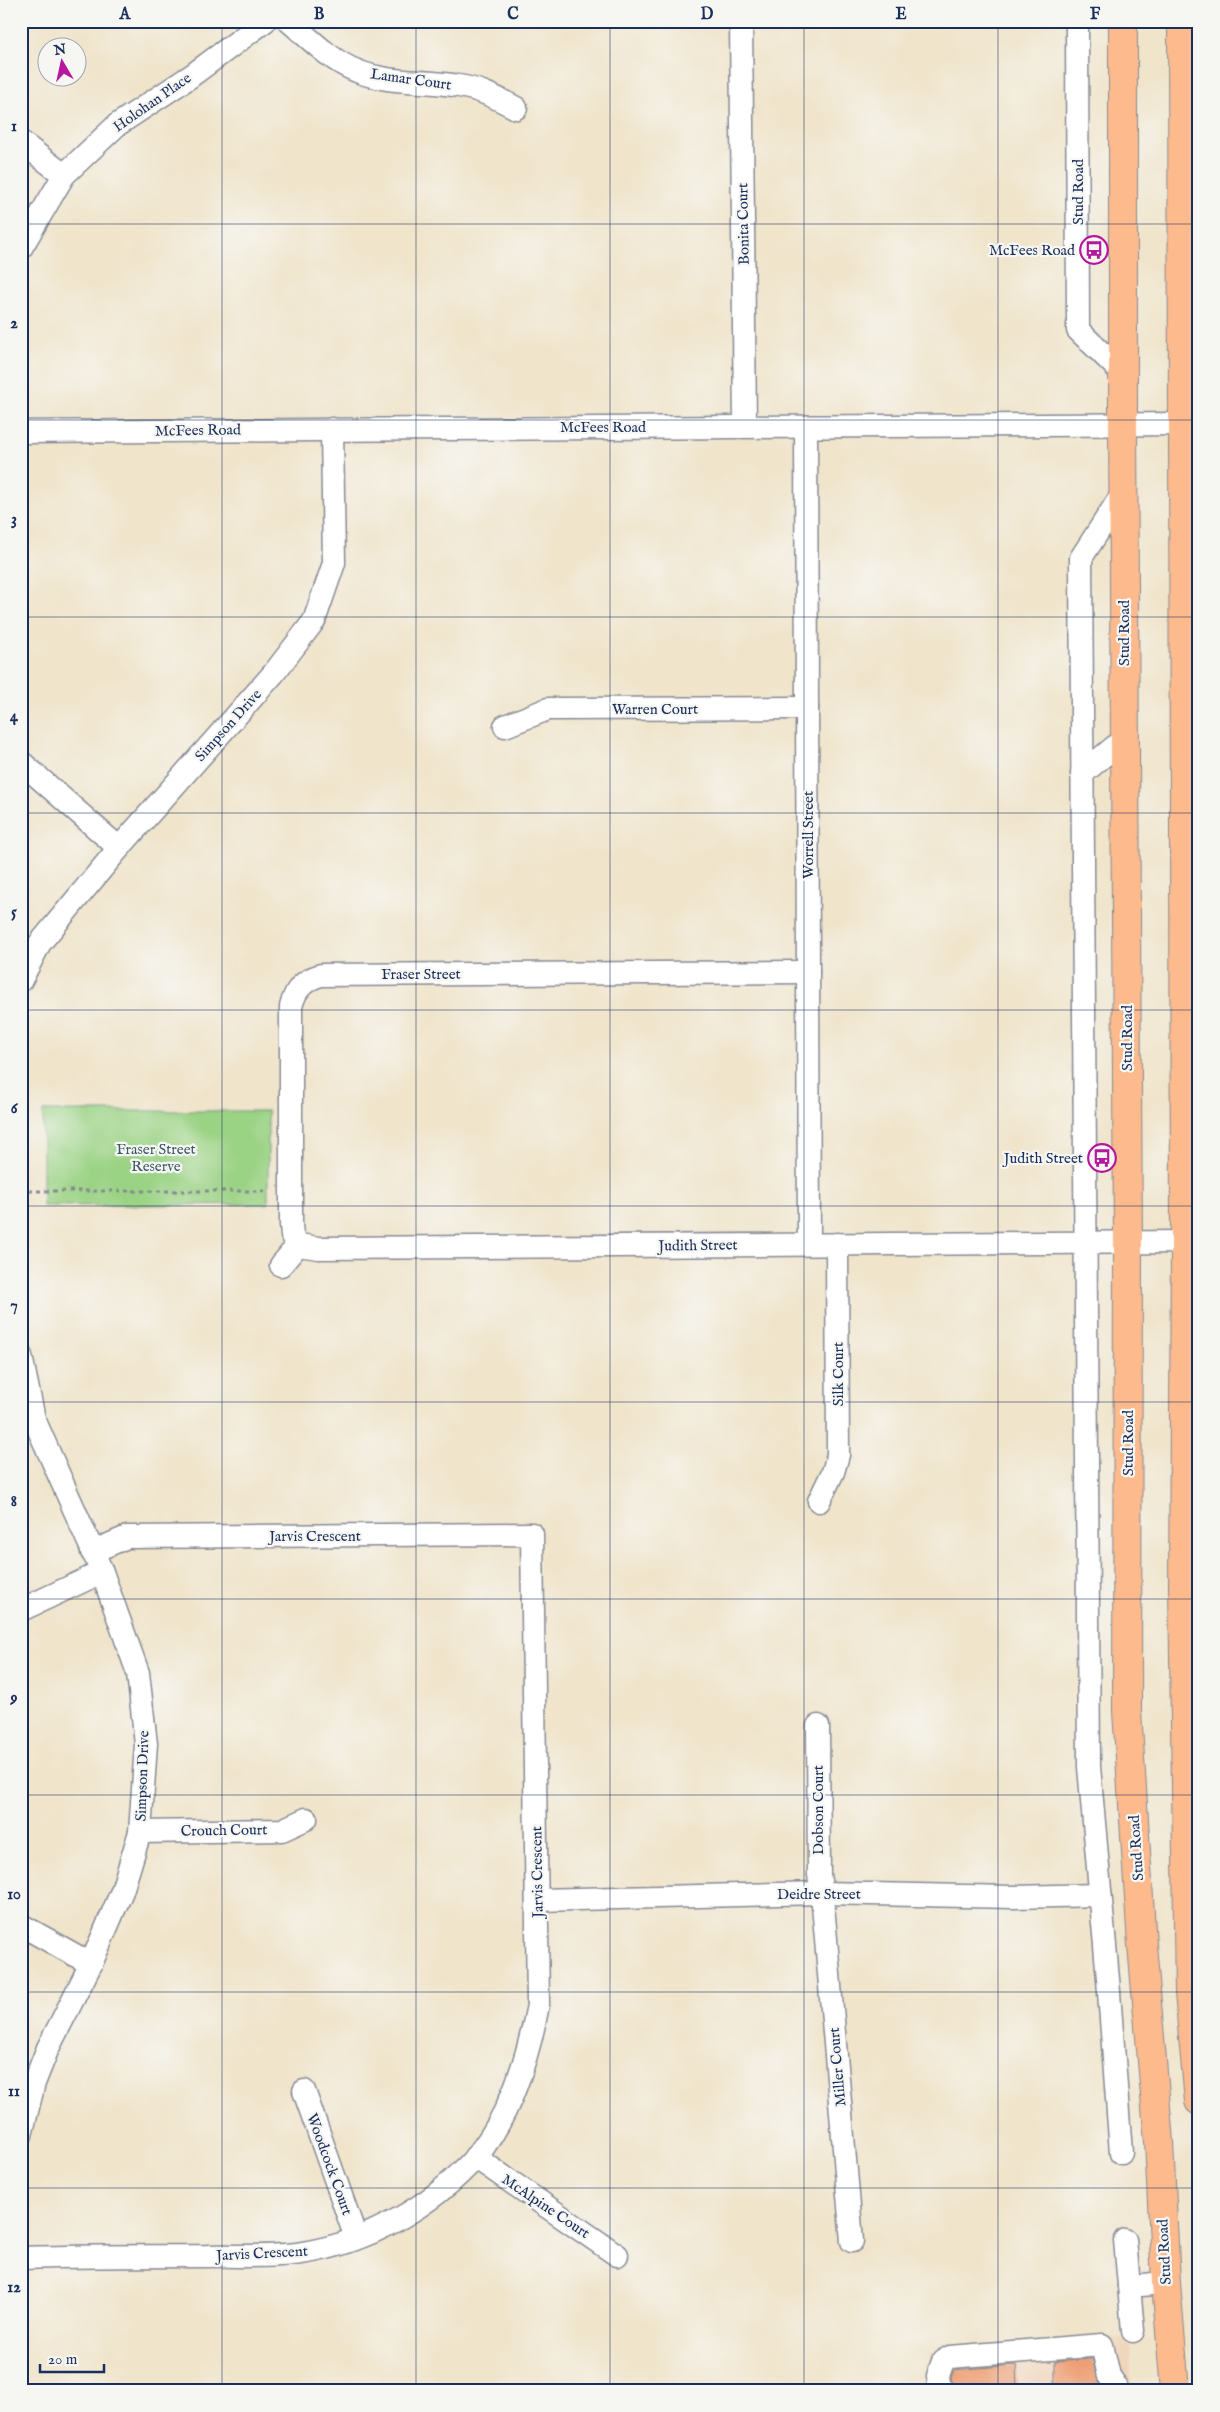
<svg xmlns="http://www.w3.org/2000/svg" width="1220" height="2412" font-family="'IM FELL English',serif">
	<rect width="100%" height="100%" fill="#f6f6f2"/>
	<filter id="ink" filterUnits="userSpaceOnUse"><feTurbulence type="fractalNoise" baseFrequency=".02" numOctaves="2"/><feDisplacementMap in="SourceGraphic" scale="10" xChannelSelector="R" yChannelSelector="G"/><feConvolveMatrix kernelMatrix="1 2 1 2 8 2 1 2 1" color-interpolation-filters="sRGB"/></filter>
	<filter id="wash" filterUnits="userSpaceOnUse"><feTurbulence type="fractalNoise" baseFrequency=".0096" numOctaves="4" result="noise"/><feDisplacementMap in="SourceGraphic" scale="20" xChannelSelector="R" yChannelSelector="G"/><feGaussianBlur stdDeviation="1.12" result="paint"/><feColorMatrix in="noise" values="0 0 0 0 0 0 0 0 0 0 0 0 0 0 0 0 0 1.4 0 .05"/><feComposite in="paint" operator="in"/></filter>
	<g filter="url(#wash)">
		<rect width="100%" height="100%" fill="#f0e4ca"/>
		<polygon fill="#efd6bc" points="1130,2337 1131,2391 926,2391 929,2354"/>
		<polygon fill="#9bd385" stroke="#5b8172" points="43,1111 268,1111 268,1204 43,1206"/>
		<g id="blocks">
			<g fill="#ed9f75">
				<polygon points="1092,2359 1101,2391 1055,2391 1055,2362"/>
				<polygon points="1016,2365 1017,2391 953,2391 951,2377 954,2370"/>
			</g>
		</g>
	</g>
	<g filter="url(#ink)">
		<use href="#blocks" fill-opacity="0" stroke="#868a94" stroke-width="1"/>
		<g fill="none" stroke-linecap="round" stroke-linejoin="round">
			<defs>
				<g id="minor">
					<path d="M289,21c21,18 42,40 68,50 31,13 69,9 102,15 21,3 38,12 57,22"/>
					<polyline points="741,21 745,426"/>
					<polyline points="1077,21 1078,330 1122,373"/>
					<polyline points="21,142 64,175"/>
					<polyline points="21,248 64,175 117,125 191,76 265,21"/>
					<polyline points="806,427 809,1243"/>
					<polyline points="21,432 1184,424"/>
					<polyline points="505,726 548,709 807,708"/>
					<polyline points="21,762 119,848"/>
					<polyline points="1082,774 1125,738"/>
					<polyline points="21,980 40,943 119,848 274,673 314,621 334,563 332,429"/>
					<polyline points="298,1245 319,1248 1185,1242"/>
					<path d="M298,1245l-6,-9 -1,-12v-217c4,-18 13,-27 30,-32l487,-3"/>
					<polyline points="281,1265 298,1245"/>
					<polyline points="21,1356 34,1419 102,1572 138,1673 146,1744 140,1832 122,1891 91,1964 48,2048 34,2083 21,2135"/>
					<polyline points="819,1501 833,1472 838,1455 837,1244"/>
					<polyline points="21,1610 102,1572"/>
					<polyline points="818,1726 819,1875 822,1893 852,2241"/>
					<polyline points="140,1832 282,1830 306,1819"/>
					<polyline points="537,1900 822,1893 1013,1897 1100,1895"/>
					<polyline points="21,1925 91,1964"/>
					<polyline points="304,2091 356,2238"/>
					<polyline points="1121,2153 1108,1979 1089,1767 1081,558 1123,493"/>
					<polyline points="475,2157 617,2255"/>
					<polyline points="1125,2240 1133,2331"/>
					<path d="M21,2258c62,-2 124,-2 186,-2 31,-1 64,2 95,-3 65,-10 129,-46 173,-95 35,-41 53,-101 63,-153l-6,-471 -405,3 -35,15"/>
					<polyline points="1129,2286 1166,2283"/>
					<polyline points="940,2391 938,2376 943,2361 950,2357 1102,2345 1109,2376 1116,2386"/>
				</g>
				<g id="highway">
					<polyline points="1123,21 1123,424 1128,1243 1127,1711 1142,1945 1159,2142 1166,2283 1175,2391"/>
					<polyline points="1182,21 1185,1242 1183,1587 1189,1993 1199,2101"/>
				</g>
			</defs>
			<use href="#minor" stroke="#868a94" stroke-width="25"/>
			<use href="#highway" stroke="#868a94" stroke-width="30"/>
			<polyline stroke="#868a94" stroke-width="3" stroke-dasharray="4 4" stroke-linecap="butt" points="21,1191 270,1191"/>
			<use href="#minor" stroke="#fff" stroke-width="22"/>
			<use href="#highway" stroke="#fcba8d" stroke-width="28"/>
		</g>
	</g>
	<path fill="none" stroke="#1b2f5e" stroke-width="1" stroke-opacity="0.55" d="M222,21v2370M416,21v2370M610,21v2370M804,21v2370M998,21v2370M21,224h1178M21,420h1178M21,617h1178M21,813h1178M21,1010h1178M21,1206h1178M21,1402h1178M21,1599h1178M21,1795h1178M21,1992h1178M21,2188h1178"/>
	<defs>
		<symbol id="bus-ring" viewBox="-11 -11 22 22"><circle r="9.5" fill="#f6f6f2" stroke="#b5179e" stroke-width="1.5"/><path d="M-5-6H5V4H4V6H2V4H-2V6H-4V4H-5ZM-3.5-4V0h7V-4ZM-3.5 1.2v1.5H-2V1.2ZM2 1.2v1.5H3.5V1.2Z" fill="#b5179e"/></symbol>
	</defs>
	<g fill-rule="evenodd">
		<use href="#bus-ring" x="1078" y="234" width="32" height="32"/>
		<use href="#bus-ring" x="1086" y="1142" width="32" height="32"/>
	</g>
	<g text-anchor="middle" stroke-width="4.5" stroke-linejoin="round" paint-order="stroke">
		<g font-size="15" fill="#1b2f5e" stroke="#f6f6f2">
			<text transform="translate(411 79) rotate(8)" y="5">Lamar Court</text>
			<text transform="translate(152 102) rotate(-35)" y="5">Holohan Place</text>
			<text transform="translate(1078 192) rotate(-90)" y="5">Stud Road</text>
			<text transform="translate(743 224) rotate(-91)" y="5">Bonita Court</text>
			<text x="603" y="432">McFees Road</text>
			<text transform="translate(198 430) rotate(-1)" y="5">McFees Road</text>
			<text transform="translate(1124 633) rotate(-90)" y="5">Stud Road</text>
			<text x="655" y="714">Warren Court</text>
			<text transform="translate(228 725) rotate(-48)" y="5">Simpson Drive</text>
			<text transform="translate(808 835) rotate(-90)" y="5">Worrell Street</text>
			<text x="421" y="979">Fraser Street</text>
			<text transform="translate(1127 1038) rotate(-90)" y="5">Stud Road</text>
			<text transform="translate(698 1245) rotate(-1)" y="5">Judith Street</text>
			<text transform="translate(838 1374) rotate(-90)" y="5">Silk Court</text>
			<text transform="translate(1128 1443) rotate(-90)" y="5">Stud Road</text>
			<text x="315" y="1541">Jarvis Crescent</text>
			<text transform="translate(142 1776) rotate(-88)" y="5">Simpson Drive</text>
			<text transform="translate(818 1810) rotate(-90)" y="5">Dobson Court</text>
			<text transform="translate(224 1830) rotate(-1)" y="5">Crouch Court</text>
			<text transform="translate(1136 1848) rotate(-94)" y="5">Stud Road</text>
			<text transform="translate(537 1872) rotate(-91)" y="5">Jarvis Crescent</text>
			<text x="819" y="1899">Deidre Street</text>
			<text transform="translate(837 2067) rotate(-95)" y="5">Miller Court</text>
			<text transform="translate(330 2164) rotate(70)" y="5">Woodcock Court</text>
			<text transform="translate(546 2206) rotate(34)" y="5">McAlpine Court</text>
			<text transform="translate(1164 2252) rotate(-93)" y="5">Stud Road</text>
			<text transform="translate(262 2253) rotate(-3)" y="5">Jarvis Crescent</text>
		</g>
		<g font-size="15" fill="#1b2f5e" stroke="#f6f6f2" text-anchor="end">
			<text x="1075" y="255">McFees Road</text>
			<text x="1083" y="1163">Judith Street</text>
		</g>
		<g font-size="15" fill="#3b5868" stroke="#f6f6f2">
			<text x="156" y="1154">Fraser Street<tspan x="156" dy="17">Reserve</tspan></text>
		</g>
	</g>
	<rect width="1220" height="2412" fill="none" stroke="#f6f6f2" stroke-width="55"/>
	<g transform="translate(62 62) rotate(351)"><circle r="24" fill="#f6f6f2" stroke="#9ea6b7"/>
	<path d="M0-4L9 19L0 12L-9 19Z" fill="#b5179e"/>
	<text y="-8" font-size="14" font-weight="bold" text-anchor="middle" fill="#1b2f5e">N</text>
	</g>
	<path d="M40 2364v8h64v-8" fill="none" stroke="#1b2f5e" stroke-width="2.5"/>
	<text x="48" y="2364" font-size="15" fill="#1b2f5e" stroke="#f6f6f2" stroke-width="4" paint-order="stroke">20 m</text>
	<rect x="28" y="28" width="1164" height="2356" fill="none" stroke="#1b2f5e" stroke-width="2"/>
	<g font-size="16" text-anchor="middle" font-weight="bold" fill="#1b2f5e">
		<text x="125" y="19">A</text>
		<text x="319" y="19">B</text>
		<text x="513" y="19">C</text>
		<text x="707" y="19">D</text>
		<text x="901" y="19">E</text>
		<text x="1095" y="19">F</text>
		<text x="14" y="131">1</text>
		<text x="14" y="328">2</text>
		<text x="14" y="524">3</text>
		<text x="14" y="721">4</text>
		<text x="14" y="917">5</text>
		<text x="14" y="1113">6</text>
		<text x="14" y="1310">7</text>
		<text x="14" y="1506">8</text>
		<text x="14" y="1703">9</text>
		<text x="14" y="1899">10</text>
		<text x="14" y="2096">11</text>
		<text x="14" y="2292">12</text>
	</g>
</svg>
